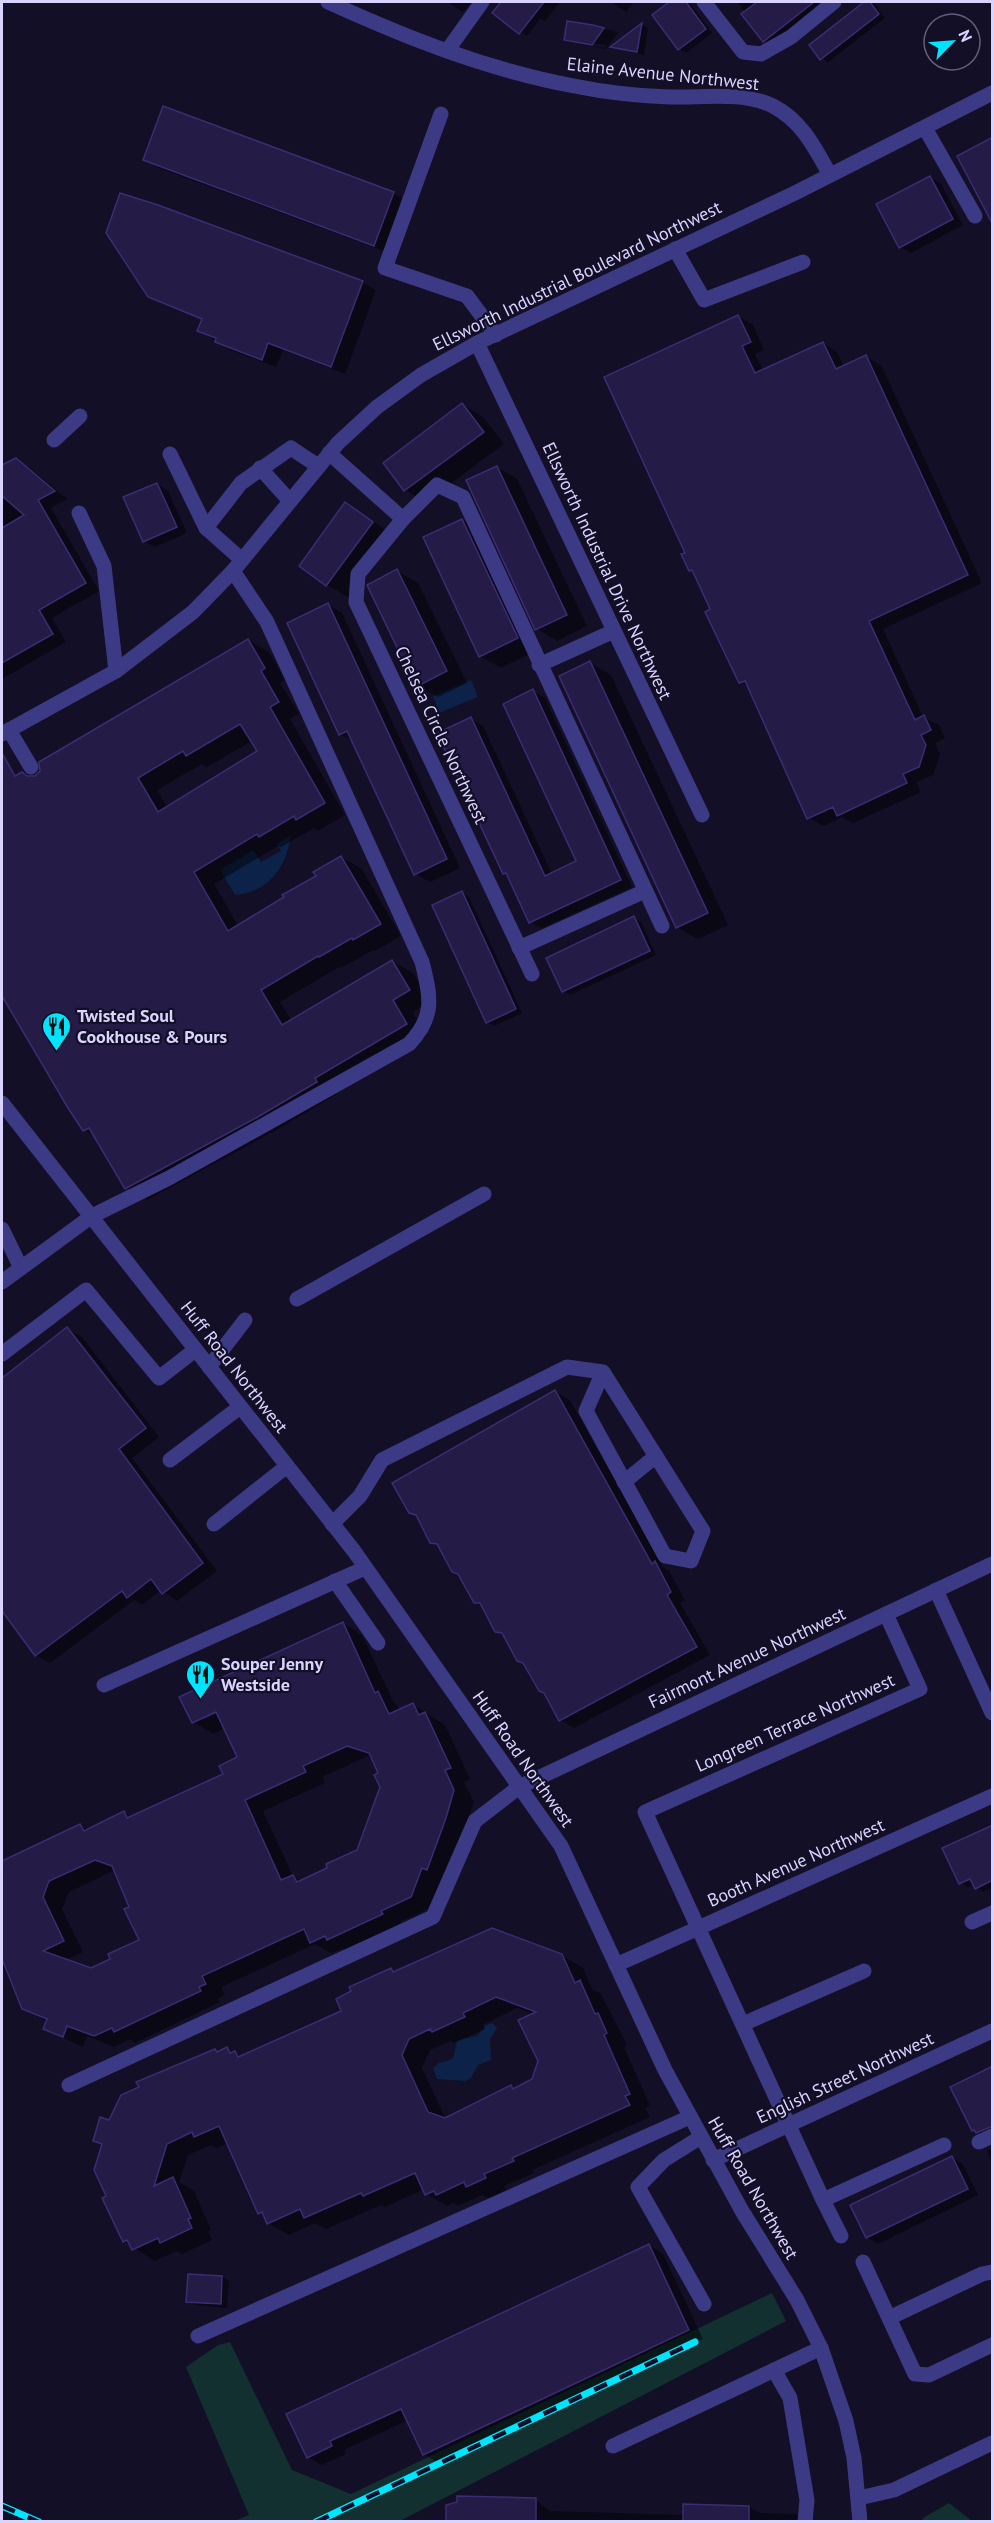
<svg xmlns="http://www.w3.org/2000/svg" width="994" height="2523" font-family="'PT Sans',sans-serif">
	<rect width="100%" height="100%" fill="#130f26"/>
	<g fill="#12302f">
		<polygon points="772,2293 786,2321 400,2521 234,2521 249,2515 186,2367 218,2345 230,2342 292,2470 351,2494"/>
		<polygon points="949,2503 972,2521 922,2521 923,2518"/>
	</g>
	<g fill="#0c2248">
		<polygon points="471,680 478,697 439,713 433,696"/>
		<path d="M291,835c-5,32 -21,57 -56,60l-15,-25 33,-20 8,12 20,-11 -4,-7z"/>
		<polygon points="492,2023 497,2028 490,2039 491,2060 478,2065 471,2078 465,2081 437,2079 433,2068 439,2063 453,2059 457,2040 477,2036 486,2025"/>
	</g>
	<g fill="#0007" fill-rule="evenodd">
		<polygon points="448,2 472,2 463,12"/>
		<polygon points="503,2 560,2 545,21 540,19 527,36 494,13"/>
		<polygon points="611,2 634,2 626,12"/>
		<polygon points="672,2 689,2 712,33 686,53 680,49 654,15"/>
		<polygon points="738,2 828,2 771,45 764,41"/>
		<polygon points="867,2 875,4 885,18 828,62 821,58 811,45"/>
		<polygon points="568,23 612,30 618,33 606,49 572,43 606,48 607,45 571,40 571,43 565,40"/>
		<polygon points="642,25 648,28 644,55 613,47"/>
		<polygon points="164,108 394,193 408,202 389,253 159,168 145,159"/>
		<polygon points="930,177 941,184 963,225 911,253 900,247"/>
		<polygon points="362,282 376,290 345,374 283,350 276,367 231,350 199,331 203,320 149,296"/>
		<polygon points="738,316 753,325 764,350 755,354 763,371 823,343 837,352 844,367 866,357 881,365 982,583 883,629 923,717 939,725 945,738 935,743 940,754 933,775 916,782 921,792 853,823 842,817 823,826 809,818 749,687 741,682 696,574 690,570 687,553"/>
		<polygon points="463,405 483,417 504,444 426,502 405,490 385,463"/>
		<polygon points="16,460 30,468 67,499 51,508 99,591 52,618 66,642 2,679 2,467"/>
		<polygon points="497,467 517,479 587,626 557,641 536,628"/>
		<polygon points="157,484 168,491 187,533 155,547 144,541"/>
		<polygon points="346,503 393,535 348,597 327,585"/>
		<polygon points="462,520 483,533 538,650 501,668 480,656"/>
		<polygon points="397,571 418,583 467,683 438,697 417,685"/>
		<polygon points="328,605 342,613 460,868 430,882 416,874 353,741 340,734"/>
		<path d="M248,640l21,12 16,28 -5,3 19,31 -9,5 55,96 -27,16 -4,-3 -33,19 -3,-1 -64,38 24,42 80,-50 23,-19 21,12 39,67 -26,15 -2,-1 -32,18 -2,-1 -59,35 12,19 100,-60 21,12 17,29 -17,10 14,24 -92,54 2,4 -59,35 -131,71 -21,-12 -30,-52 -11,-6 -83,-137v-217l8,-5 9,5 17,1zM252,741l7,11 -91,56 -11,-18 45,-26 5,3z"/>
		<polygon points="590,663 611,675 728,925 698,939 677,927"/>
		<polygon points="533,691 545,698 632,887 542,928 530,922 509,876 504,873 471,719 483,726 552,874 578,862"/>
		<polygon points="462,893 469,897 522,1013 494,1026 487,1022"/>
		<polygon points="634,918 641,922 656,955 570,995 563,991"/>
		<polygon points="67,1329 82,1337 159,1437 132,1458 217,1571 177,1601 161,1590 142,1605 134,1600 50,1663 36,1655 2,1609 2,1380"/>
		<polygon points="555,1392 570,1400 663,1567 669,1571 685,1600 680,1603 710,1655 574,1728 560,1720 547,1694 526,1665 505,1635 496,1631 483,1606 475,1602 461,1575 440,1547 432,1542 418,1517 410,1512"/>
		<path d="M343,1623l19,12 31,66 8,10 12,-6 32,20 25,54 -6,3 10,20 -27,78 -5,-2 -12,30 -30,14 2,4 -54,24 -4,-2 -13,5 -16,-9 -94,43 4,8 -7,4 2,3 -85,41 -5,-4 -16,8 -27,-11 -4,11 -38,-18 2,-7 -24,-14 -21,-43v-103l78,-37 9,5 35,-17 8,4 93,-42 14,-17 -14,-30 -12,6 -20,-12zM223,1708l1,2 -21,10v-3zM368,1756l4,2 8,16 1,12 -23,65 -29,18 -27,12 -9,-5 -30,-65 62,-28 -3,-6zM115,1870l26,71 -29,19 -21,10 -26,-10 18,-8 -21,-43 7,-17z"/>
		<polygon points="992,1827 992,1887 983,1892 974,1884 968,1887 961,1883"/>
		<path d="M561,1955l22,13 9,21 9,5 26,51 -3,2 26,59 -5,2 5,9 -118,53 2,3 -30,13 2,4 -18,8 -6,-3 -24,11 -4,-3 -7,3 -21,-12 -2,-5 -39,18 -4,-2 -55,24 -11,-6 -26,12 -21,-12 -3,-7 -5,-3 -32,-70 -12,5 -5,-3 -23,10 -9,27 15,9 17,39 -3,1 4,9 -30,14 -5,-3 -23,10 -30,-20 -16,-44 -5,-52 -8,-5 15,-19 105,-71 4,2 8,-3 16,8 100,-46 48,-41 5,3zM517,2008l17,6 6,47 -7,19 -18,9 -4,-2 -65,33 -24,-52 8,-18 20,-9 4,2 31,-14 -2,-4z"/>
		<polygon points="992,2068 992,2136 984,2136 973,2130"/>
		<polygon points="992,2148 992,2163 987,2151"/>
		<polygon points="952,2158 963,2164 978,2195 878,2244 867,2237"/>
		<polygon points="649,2245 663,2254 703,2339 438,2463 424,2454 408,2420 344,2450 346,2454 322,2465 308,2457 288,2414"/>
		<polygon points="189,2275 222,2277 229,2281 227,2308 195,2305 188,2301"/>
		<polygon points="536,2500 550,2511 684,2515 749,2507 760,2513 796,2514 808,2522 447,2522"/>
	</g>
	<g fill="#241b47" stroke="#3b2d73" stroke-width="1.5" fill-rule="evenodd">
		<polygon points="501,2 544,2 519,34 492,13"/>
		<polygon points="669,2 686,2 706,29 678,50 652,15"/>
		<polygon points="757,2 814,2 763,42 741,14"/>
		<polygon points="864,2 870,2 879,14 820,60 809,45"/>
		<polygon points="567,21 593,25 604,28 592,45 564,40"/>
		<polygon points="642,23 637,52 610,47"/>
		<polygon points="163,106 394,192 374,246 143,160"/>
		<polygon points="993,137 993,225 957,156"/>
		<polygon points="930,176 953,219 899,248 876,204"/>
		<polygon points="120,193 158,205 363,281 331,367 268,343 262,360 215,342 216,338 197,331 202,319 148,297 106,233"/>
		<polygon points="738,315 751,342 742,346 755,373 823,342 836,369 866,355 968,575 869,621 915,720 924,715 931,730 921,735 926,745 919,767 903,774 907,783 837,816 833,807 807,819 745,681 739,683 705,612 710,609 692,570 689,571 681,554 685,553 604,377"/>
		<polygon points="462,403 484,432 404,491 383,463"/>
		<polygon points="16,458 55,491 38,500 86,583 39,610 53,634 2,663 2,528 24,515 2,496 2,465"/>
		<polygon points="497,466 567,615 535,630 466,480"/>
		<polygon points="157,483 177,527 143,542 123,497"/>
		<polygon points="345,502 373,522 326,586 299,566"/>
		<polygon points="462,519 518,638 479,657 423,537"/>
		<polygon points="397,569 447,671 416,687 367,585"/>
		<polygon points="328,603 447,859 414,875 347,731 339,735 287,623"/>
		<path d="M248,639l17,29 -4,3 18,31 -9,5 55,96 -29,17 -2,-4 -35,21 -2,-3 -63,38 34,59 56,-34 -2,-2 34,-19 -3,-4 28,-16 40,68 -28,16 -1,-2 -33,19 -1,-1 -57,34 21,35 110,-65 18,30 -17,10 14,24 -92,54 2,4 -61,36 -131,71 -36,-61 -6,3 -15,-23 -66,-112v-243l13,23 7,-4 5,4h8l5,-5 -1,-9zM240,724l17,27 -99,61 -20,-34 45,-27 3,5z"/>
		<polygon points="590,661 708,913 676,928 559,676"/>
		<polygon points="533,689 621,880 529,923 506,873 503,874 437,733 471,717 545,876 576,861 503,704"/>
		<polygon points="462,891 516,1009 486,1023 432,905"/>
		<polygon points="634,916 650,951 562,992 546,958"/>
		<polygon points="67,1327 146,1428 119,1449 203,1563 162,1594 151,1579 127,1598 122,1591 35,1656 2,1611 2,1378"/>
		<polygon points="555,1390 652,1564 655,1561 671,1592 667,1595 697,1647 559,1721 544,1693 539,1691 523,1663 517,1661 502,1633 495,1632 480,1603 474,1603 458,1574 452,1572 437,1544 430,1543 416,1515 409,1513 392,1483"/>
		<path d="M343,1622l32,71 3,-2 11,23 24,-11 6,12 6,-3 26,56 -6,2 9,20 -8,28 -19,52 -5,-2 -11,29 -30,14 2,3 -56,26 -2,-4 -15,7 -6,-14 -102,47 4,8 -7,3 2,4 -87,41 -2,-4 -18,8 -27,-10 -4,11 -20,-8 4,-10 -25,-10 -20,-50v-98l78,-37 4,7 40,-20 3,7 96,-44 -4,-8 18,-9 -21,-45 -24,11 -13,-26zM347,1746l22,7 9,20 -4,2 6,12 -23,63 -31,14 1,4 -30,14 -4,-7 -12,5 -36,-80 61,-28 -3,-6zM95,1860l17,6 17,41 -5,2 15,31 -31,14 2,5 -19,9 -48,-17 21,-10 -21,-44 6,-16z"/>
		<polygon points="993,1825 993,1880 975,1889 970,1879 959,1884 942,1848"/>
		<path d="M492,1928l70,26 13,29 5,-3 15,34 3,-1 9,20 -3,2 26,59 -5,2 5,9 -118,53 2,3 -30,13 2,4 -20,9 -2,-5 -28,13 -2,-4 -9,4 -10,-22 -52,23 -2,-3 -57,25 -4,-9 -33,15 -5,-12 -4,2 -39,-88 -25,11 -2,-5 -25,12 -13,42 19,-9 18,41 -3,1 4,9 -32,15 -2,-5 -26,12 -5,-10 -4,2 -21,-44 4,-2 -12,-26 8,-26 -9,-3 7,-24 9,3 12,-25 18,-8 -3,-5 79,-33 2,3 10,-5 3,6 5,-2 3,6 103,-46 -5,-12 15,-8 -2,-4 42,-19 2,4zM496,1997l40,15 -18,8 20,41 -6,18 -19,10 -2,-4 -66,33 -17,-6 -26,-57 7,-16 21,-10 2,3 33,-15 -2,-4z"/>
		<polygon points="993,2066 993,2126 976,2133 974,2130 972,2131 950,2087"/>
		<polygon points="952,2156 968,2189 866,2238 850,2205"/>
		<polygon points="649,2244 689,2330 423,2455 401,2409 330,2441 332,2446 307,2458 286,2414"/>
		<polygon points="188,2274 222,2276 221,2304 186,2302"/>
		<polygon points="457,2496 536,2498 536,2522 446,2522 446,2505 457,2502"/>
		<polygon points="683,2504 749,2506 749,2522 683,2522"/>
	</g>
	<g fill="none" stroke-linecap="round" stroke-linejoin="round">
		<g stroke="#3d3a85" stroke-width="15">
			<path d="M328,2c79,36 160,68 246,84 30,6 64,10 95,11 33,1 73,-6 104,9 29,15 42,42 57,69"/>
			<polyline points="704,2 743,52 761,54 791,37 834,2"/>
			<polyline points="447,51 482,2"/>
			<polyline points="441,114 385,268 467,296 496,335"/>
			<polyline points="925,128 975,216"/>
			<polyline points="675,249 704,300 803,262"/>
			<polyline points="477,343 702,815"/>
			<polyline points="54,440 80,416"/>
			<polyline points="329,453 403,519"/>
			<polyline points="170,454 206,528 242,560"/>
			<polyline points="260,468 289,500"/>
			<polyline points="79,513 104,566 116,671"/>
			<polyline points="206,528 241,483 291,448 318,466"/>
			<polyline points="539,665 614,631"/>
			<polyline points="9,730 31,767"/>
			<polyline points="2,734 116,671 193,612 233,571 338,443 377,407 421,375 477,343 793,194 992,93"/>
			<polyline points="519,948 645,891"/>
			<polyline points="532,974 356,602 358,574 403,519 437,485 463,497 662,926"/>
			<polyline points="2,1103 354,1551 561,1846 665,2070 742,2211 797,2300 821,2348 846,2421 854,2458 860,2522"/>
			<polyline points="2,1229 21,1268"/>
			<path d="M2,1282l90,-66 77,-38 240,-134c26,-27 22,-47 13,-82l-155,-340 -34,-51"/>
			<polyline points="297,1299 484,1194"/>
			<polyline points="2,1354 86,1290 159,1378 195,1350"/>
			<polyline points="209,1367 245,1320"/>
			<polyline points="170,1460 240,1407"/>
			<polyline points="624,1482 656,1456"/>
			<polyline points="214,1524 287,1466"/>
			<polyline points="332,1524 360,1496 382,1460 567,1367 603,1372 703,1531 691,1561 665,1556 586,1411 603,1372"/>
			<polyline points="335,1581 378,1643"/>
			<polyline points="936,1590 992,1713"/>
			<polyline points="886,1614 920,1689 645,1812 823,2200 944,2145"/>
			<polyline points="104,1685 365,1568"/>
			<polyline points="972,1922 992,1913"/>
			<polyline points="616,1965 992,1796"/>
			<polyline points="743,2024 864,1971"/>
			<polyline points="69,2085 433,1917 475,1821 519,1787 992,1564"/>
			<polyline points="701,2137 664,2160 638,2187 704,2304"/>
			<polyline points="979,2142 992,2136"/>
			<polyline points="713,2160 992,2031"/>
			<polyline points="823,2200 841,2236"/>
			<polyline points="863,2262 915,2374 929,2375 992,2345"/>
			<polyline points="889,2318 982,2274 992,2272"/>
			<polyline points="198,2336 690,2117"/>
			<polyline points="774,2370 790,2398 807,2500 805,2522"/>
			<polyline points="613,2446 821,2348"/>
			<polyline points="859,2498 894,2490 992,2443"/>
		</g>
		<defs>
			<g id="rail">
				<polyline points="2,2506 39,2522"/>
				<polyline points="316,2522 695,2342"/>
			</g>
		</defs>
		<use href="#rail" stroke="#00e5ff" stroke-width="7"/>
		<use href="#rail" stroke="#130f26" stroke-width="4.5" stroke-dasharray="14" stroke-linecap="butt"/>
	</g>
	<defs>
		<symbol id="restaurant-pin" viewBox="-11 -11 22 30"><path d="M0 17L-7.5 6A9.5 9.5 0 1 1 7.5 6Z" fill="#00e5ff" stroke="#130f26"/><path d="M-5-6h1v4h1v-4h1v4h1v-4h1v5L-1.5 .5V6h-2V.5L-5-1ZM5-6V6H3V1.5H1.5Q1.5-4 5-6Z" fill="#111"/></symbol>
	</defs>
	<g fill-rule="evenodd">
		<use href="#restaurant-pin" x="40" y="1010" width="33" height="45"/>
		<use href="#restaurant-pin" x="184" y="1658" width="33" height="45"/>
	</g>
	<g text-anchor="middle" stroke-width="4.5" stroke-linejoin="round" paint-order="stroke">
		<g font-size="18" fill="#d9d4ff" stroke="#130f26">
			<text transform="translate(663 74) rotate(6)" y="6">Elaine Avenue Northwest</text>
			<text transform="translate(577 276) rotate(-26)" y="6">Ellsworth Industrial Boulevard Northwest</text>
			<text transform="translate(607 571) rotate(65)" y="6">Ellsworth Industrial Drive Northwest</text>
			<text transform="translate(441 735) rotate(65)" y="6">Chelsea Circle Northwest</text>
			<text transform="translate(234 1367) rotate(52)" y="6">Huff Road Northwest</text>
			<text transform="translate(747 1658) rotate(-25)" y="6">Fairmont Avenue Northwest</text>
			<text transform="translate(795 1723) rotate(-24)" y="6">Longreen Terrace Northwest</text>
			<text transform="translate(523 1759) rotate(55)" y="6">Huff Road Northwest</text>
			<text transform="translate(796 1863) rotate(-24)" y="6">Booth Avenue Northwest</text>
			<text transform="translate(845 2078) rotate(-25)" y="6">English Street Northwest</text>
			<text transform="translate(753 2188) rotate(60)" y="6">Huff Road Northwest</text>
		</g>
		<g font-size="18" font-weight="bold" fill="#d9d4ff" stroke="#130f26" text-anchor="start">
			<text x="77" y="1022">Twisted Soul<tspan x="77" dy="21">Cookhouse &amp; Pours</tspan></text>
			<text x="221" y="1670">Souper Jenny<tspan x="221" dy="21">Westside</tspan></text>
		</g>
	</g>
	<rect width="994" height="2523" fill="none" stroke="#d9d4ff" stroke-width="6"/>
	<g transform="translate(952 42) rotate(65)"><circle r="28" fill="#130f26" stroke="#625e7d" stroke-width="1.5"/>
	<path d="M0-4.5L10 22L0 15L-10 22Z" fill="#00e5ff"/>
	<text y="-9" font-size="16" font-weight="bold" text-anchor="middle" fill="#d9d4ff">N</text>
	</g>
</svg>
